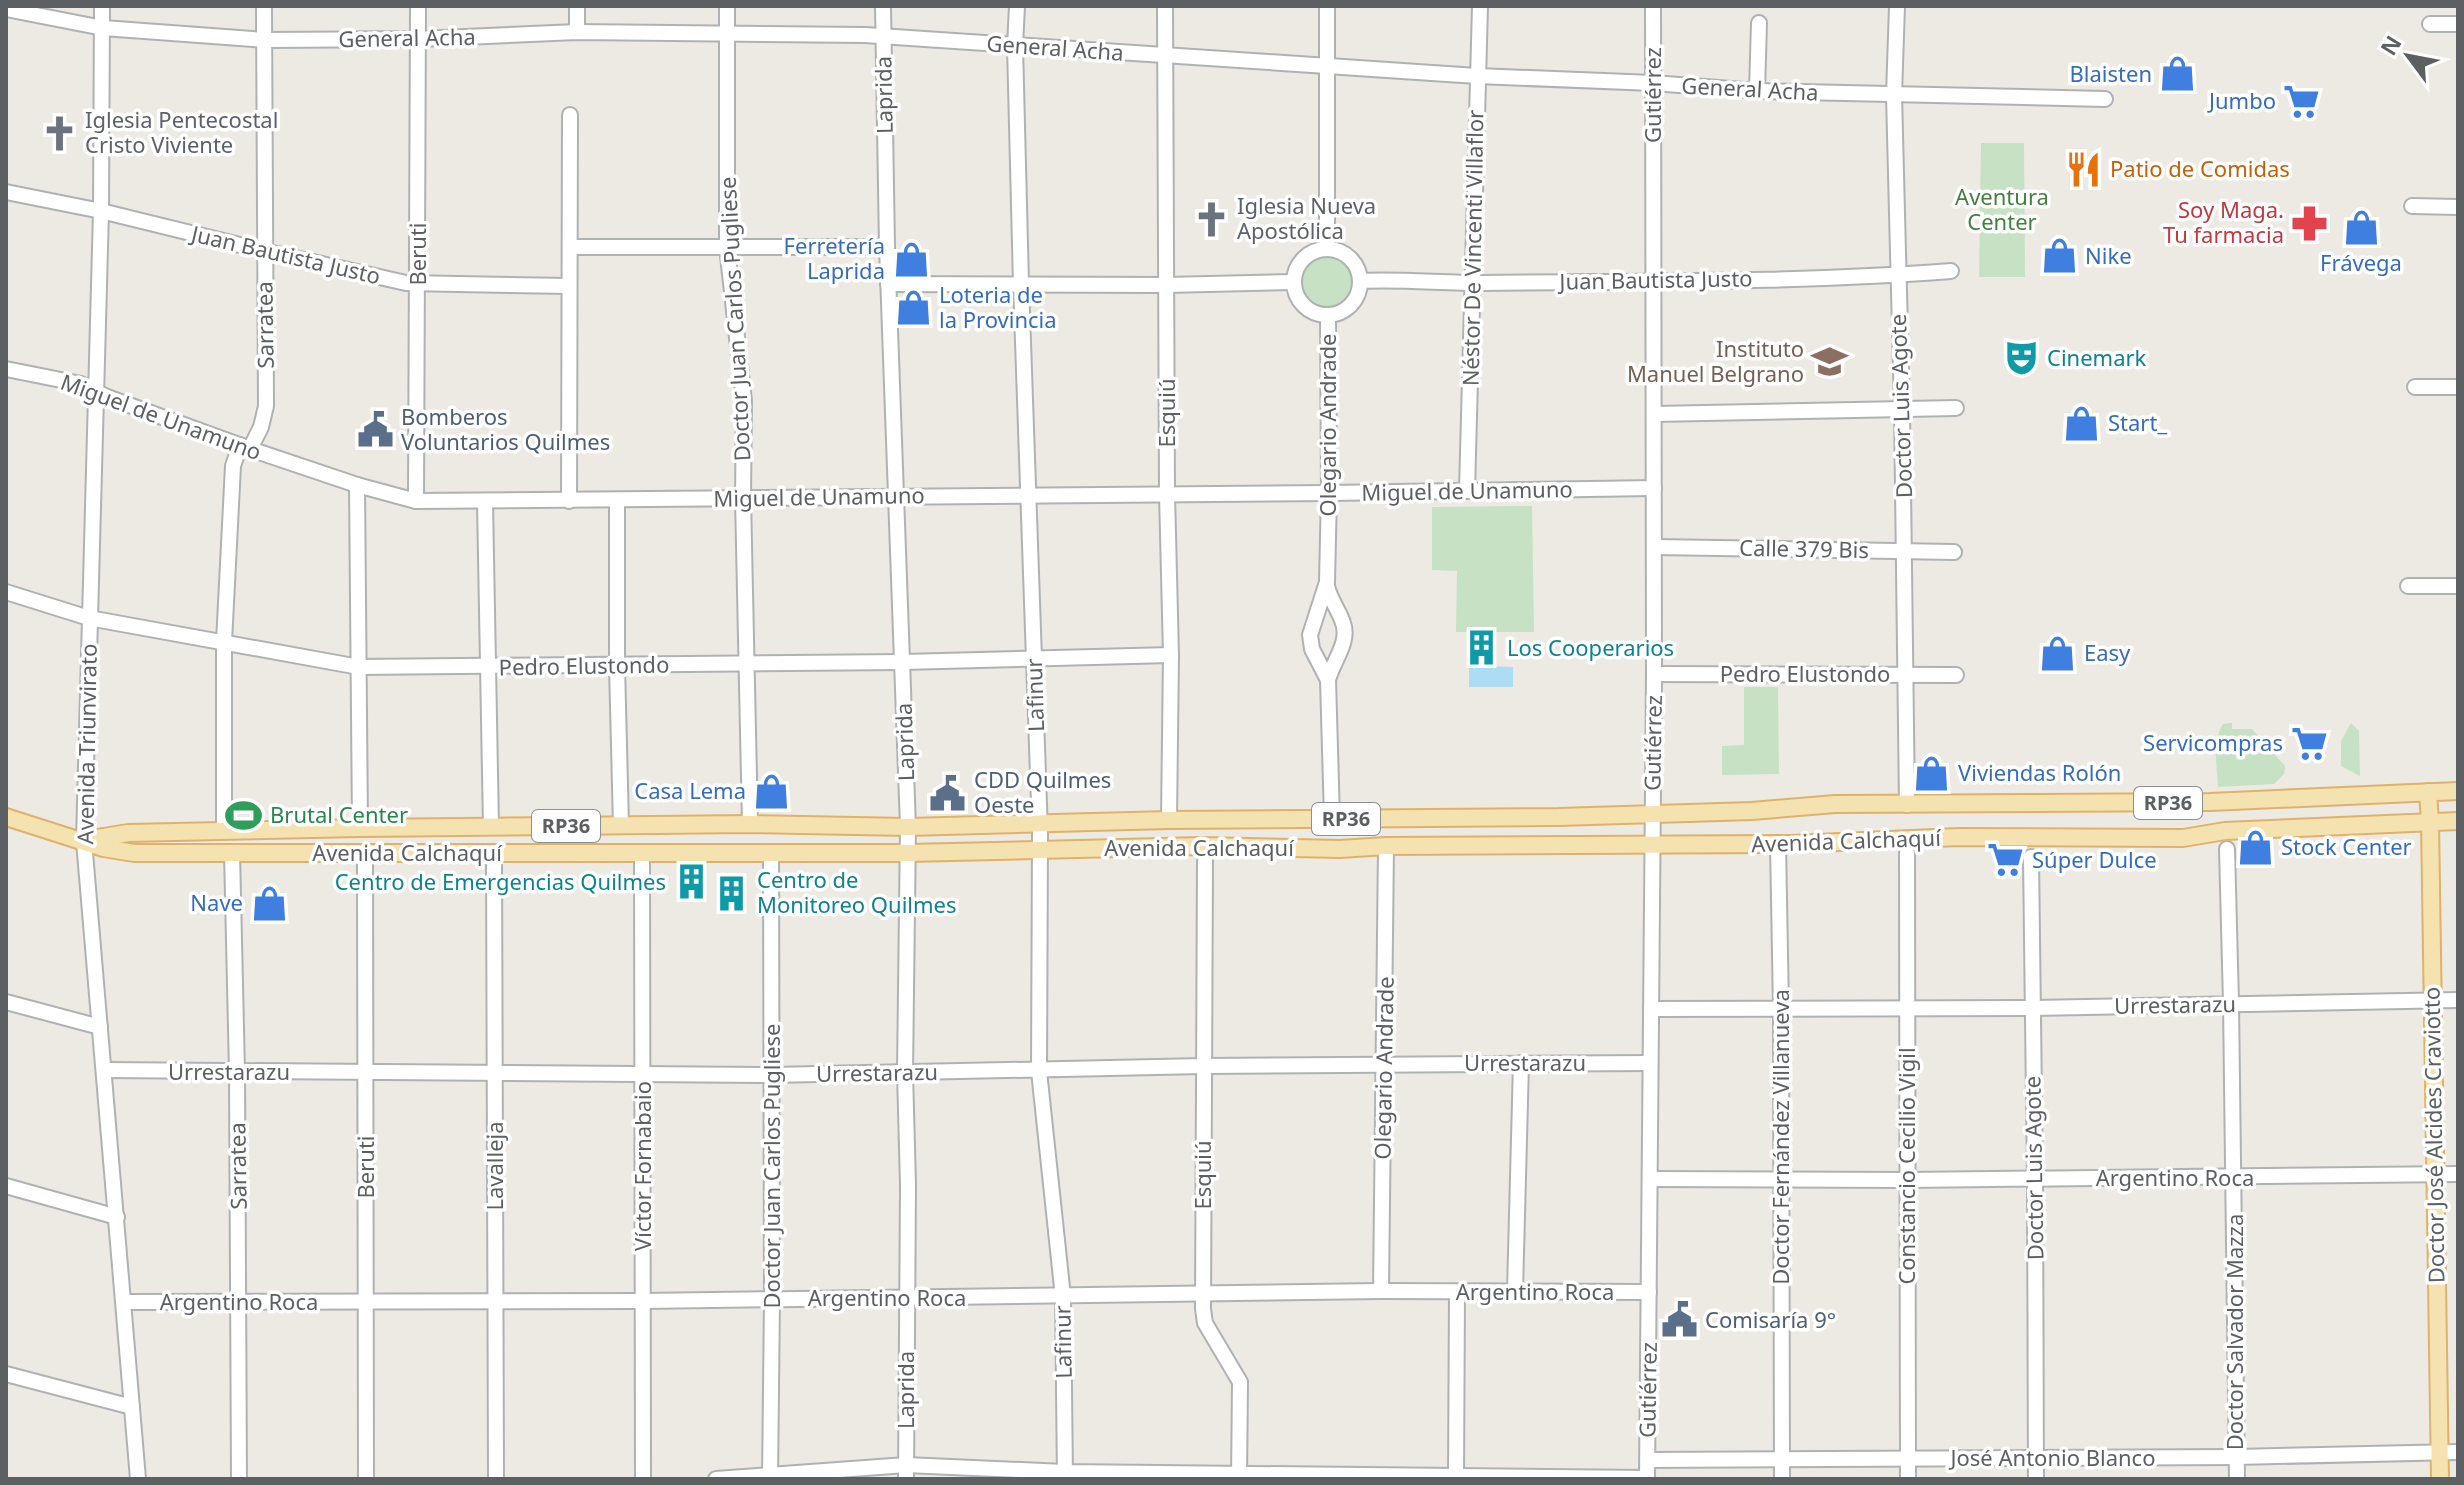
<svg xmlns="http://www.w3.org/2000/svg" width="2464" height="1485" font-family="'Noto Sans',sans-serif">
	<rect width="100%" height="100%" fill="#edeae4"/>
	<g fill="#c7e1c4">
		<polygon points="1981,143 2024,143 2025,277 1979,277"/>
		<circle cx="1327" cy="281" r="28"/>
		<polygon points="1532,506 1534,632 1456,632 1457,571 1432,570 1432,507"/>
		<polygon points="1744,687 1778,687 1779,774 1722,775 1722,746 1744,745"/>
		<path d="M2232,723v6h20l33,37 -1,8 -10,10 -56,3c-1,-20 -6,-46 5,-63z"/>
		<polygon points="2351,723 2359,731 2360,776 2341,766 2341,741"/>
	</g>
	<polygon fill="#acddf4" points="1469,648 1485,648 1485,666 1513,667 1513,687 1469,687"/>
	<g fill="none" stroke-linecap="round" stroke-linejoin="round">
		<defs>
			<g id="minor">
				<polyline points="102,6 101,211 84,841 138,1479"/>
				<polyline points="727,6 727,247 744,401 743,498 750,824"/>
				<polyline points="883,6 887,247 908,827 905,1073 908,1185 906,1479"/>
				<polyline points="1017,6 1015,46 1021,284 1040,833 1039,1071 1063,1297 1065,1479"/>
				<polyline points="1165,6 1167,494 1171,655 1169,820"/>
				<polyline points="1327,6 1327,249"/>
				<polyline points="1897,6 1894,95 1902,409 1907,805"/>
				<polyline points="6,9 103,28 265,40 419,39 577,32 865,35 1477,76 1653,83 1757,91 2105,99"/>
				<polyline points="2430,24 2458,24"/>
				<polyline points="577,32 577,6"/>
				<polyline points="1757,91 1759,23"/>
				<polyline points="6,192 101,211 264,251 406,283 569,286"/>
				<polyline points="2412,206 2458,207"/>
				<polyline points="570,247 887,247"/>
				<circle cx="1327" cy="282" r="33"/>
				<path d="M1360,281c41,-2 81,2 122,2 156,-2 313,0 469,-12"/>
				<polyline points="888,284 1166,285 1294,282"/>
				<polyline points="1328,315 1329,493 1327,582 1310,635 1312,649 1328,680"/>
				<polyline points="6,369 81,384 107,397 250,449 357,485 416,501 1329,493 1654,488"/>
				<polyline points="2415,387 2458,387"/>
				<polyline points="1654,414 1956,408"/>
				<polyline points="250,449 261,427 266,406 264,6"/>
				<polyline points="357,485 360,828"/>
				<polyline points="1467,491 1480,6"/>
				<polyline points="617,500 617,666 621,825"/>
				<polyline points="416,501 418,6"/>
				<polyline points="569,501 570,115"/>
				<polyline points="485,502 491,827"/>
				<polyline points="1655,547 1954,552"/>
				<path d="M1327,586c3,14 12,24 16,37 7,19 -10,38 -15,57l4,138"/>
				<polyline points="2408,586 2458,586"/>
				<polyline points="6,592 89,618 359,667 903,662 1171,655"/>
				<polyline points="1654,674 1956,675"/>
				<polyline points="224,831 224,642 233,466 240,445"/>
				<polyline points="1778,844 1781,1009 1782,1479"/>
				<polyline points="2227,849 2231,1003 2237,1479"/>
				<polyline points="232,852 237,1072 239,1479"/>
				<polyline points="494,852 496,1479"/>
				<polyline points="642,853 643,1479"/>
				<polyline points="1907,853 1908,1479"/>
				<polyline points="365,854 366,1479"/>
				<polyline points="2031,857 2035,1179 2036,1479"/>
				<polyline points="1205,861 1203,1309 1205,1323 1240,1382 1239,1479"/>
				<polyline points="6,1002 100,1027"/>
				<polyline points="1651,1009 2032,1008 2458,1000"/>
				<polyline points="104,1070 771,1075 1203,1066 1650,1063"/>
				<polyline points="1651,1179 1907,1180 2458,1174"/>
				<polyline points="6,1186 117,1217"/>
				<polyline points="1381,1291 1386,846"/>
				<polyline points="1515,1291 1521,1063"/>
				<polyline points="124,1302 643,1301 1381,1291 1649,1292"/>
				<polyline points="6,1374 132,1407"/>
				<polyline points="1648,1460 2236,1457 2458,1452"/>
				<polyline points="716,1479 906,1465 1065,1472 1647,1478"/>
				<polyline points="770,1479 772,1299 771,853"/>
				<polyline points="1456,1479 1457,1292"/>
				<polyline points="1647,1479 1654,674 1653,6"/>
			</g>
			<g id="major">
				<polyline points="2428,792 2430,821 2440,1479"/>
				<polyline points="6,817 103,848 134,853 908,853 1202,846 1340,849 1386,846 1792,844 1959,837 2183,838 2225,831 2458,821"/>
				<polyline points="85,840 128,833 360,828 750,824 908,827 1169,820 1559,817 1752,811 1835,804 2210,802 2458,791"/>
			</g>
		</defs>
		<use href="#minor" stroke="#afb2b5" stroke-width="18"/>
		<use href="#major" stroke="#e0b16a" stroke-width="20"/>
		<use href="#minor" stroke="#fff" stroke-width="14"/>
		<use href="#major" stroke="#f5e2b1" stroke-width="16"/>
	</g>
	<defs>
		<symbol id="shop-bare" viewBox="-9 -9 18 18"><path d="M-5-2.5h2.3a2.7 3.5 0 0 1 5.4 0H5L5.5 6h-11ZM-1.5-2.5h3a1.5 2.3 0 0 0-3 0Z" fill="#3f7fe0" stroke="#fff" stroke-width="2.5" paint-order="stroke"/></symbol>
		<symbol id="supermarket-bare" viewBox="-9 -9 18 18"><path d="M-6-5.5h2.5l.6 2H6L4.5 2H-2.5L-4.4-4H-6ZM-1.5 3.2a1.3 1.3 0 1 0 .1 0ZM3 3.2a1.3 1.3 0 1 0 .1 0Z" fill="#3f7fe0" stroke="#fff" stroke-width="2.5" paint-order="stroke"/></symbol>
		<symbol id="church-bare" viewBox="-9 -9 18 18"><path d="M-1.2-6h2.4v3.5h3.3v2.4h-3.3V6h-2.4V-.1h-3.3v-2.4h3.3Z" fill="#6b7280" stroke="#fff" stroke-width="2.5" paint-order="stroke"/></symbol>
		<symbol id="restaurant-bare" viewBox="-9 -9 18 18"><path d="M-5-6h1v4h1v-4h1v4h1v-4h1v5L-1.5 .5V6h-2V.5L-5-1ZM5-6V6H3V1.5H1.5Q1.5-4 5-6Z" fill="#e8710a" stroke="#fff" stroke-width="2.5" paint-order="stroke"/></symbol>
		<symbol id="pharmacy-bare" viewBox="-9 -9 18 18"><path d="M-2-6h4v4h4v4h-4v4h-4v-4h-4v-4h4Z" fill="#e0444e" stroke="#fff" stroke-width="2.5" paint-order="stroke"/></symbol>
		<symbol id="theatre-bare" viewBox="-9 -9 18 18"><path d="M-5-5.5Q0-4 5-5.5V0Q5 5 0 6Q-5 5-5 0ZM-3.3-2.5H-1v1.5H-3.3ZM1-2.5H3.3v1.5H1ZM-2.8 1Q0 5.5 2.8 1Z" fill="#0f9aa8" stroke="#fff" stroke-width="2.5" paint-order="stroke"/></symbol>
		<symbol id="school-bare" viewBox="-9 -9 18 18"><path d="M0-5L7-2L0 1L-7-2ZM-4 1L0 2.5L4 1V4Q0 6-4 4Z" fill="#8d6e63" stroke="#fff" stroke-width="2.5" paint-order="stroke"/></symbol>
		<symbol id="civic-bare" viewBox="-9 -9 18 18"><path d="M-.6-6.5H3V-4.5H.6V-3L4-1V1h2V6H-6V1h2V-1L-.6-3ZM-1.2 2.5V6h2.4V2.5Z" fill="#5c6f8a" stroke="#fff" stroke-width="2.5" paint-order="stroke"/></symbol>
		<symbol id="building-bare" viewBox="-9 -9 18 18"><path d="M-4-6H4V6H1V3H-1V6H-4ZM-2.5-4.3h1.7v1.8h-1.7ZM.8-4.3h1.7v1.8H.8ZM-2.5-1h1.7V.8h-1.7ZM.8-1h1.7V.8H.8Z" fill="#0f9aa8" stroke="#fff" stroke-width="2.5" paint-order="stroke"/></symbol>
		<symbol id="stadium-bare" viewBox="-9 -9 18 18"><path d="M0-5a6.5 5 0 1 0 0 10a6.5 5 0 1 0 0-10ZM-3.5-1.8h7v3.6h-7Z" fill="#2e9e5b" stroke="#fff" stroke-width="2.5" paint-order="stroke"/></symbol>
	</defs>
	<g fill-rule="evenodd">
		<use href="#shop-bare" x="2152" y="48" width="51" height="51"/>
		<use href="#supermarket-bare" x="2276" y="76" width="51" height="51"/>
		<use href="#church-bare" x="34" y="108" width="51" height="51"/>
		<use href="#restaurant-bare" x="2058" y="144" width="51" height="51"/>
		<use href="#church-bare" x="1186" y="194" width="51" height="51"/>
		<use href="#pharmacy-bare" x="2284" y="198" width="51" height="51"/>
		<use href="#shop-bare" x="2336" y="202" width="51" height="51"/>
		<use href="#shop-bare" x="2034" y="230" width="51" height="51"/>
		<use href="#shop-bare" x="886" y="234" width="51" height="51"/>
		<use href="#shop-bare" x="888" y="282" width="51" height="51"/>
		<use href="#theatre-bare" x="1996" y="332" width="51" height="51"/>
		<use href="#school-bare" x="1804" y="336" width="51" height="51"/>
		<use href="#shop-bare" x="2056" y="398" width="51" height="51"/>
		<use href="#civic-bare" x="350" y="404" width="51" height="51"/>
		<use href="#building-bare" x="1456" y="622" width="51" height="51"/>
		<use href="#shop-bare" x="2032" y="628" width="51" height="51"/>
		<use href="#supermarket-bare" x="2284" y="718" width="51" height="51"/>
		<use href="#shop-bare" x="1906" y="748" width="51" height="51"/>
		<use href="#shop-bare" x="746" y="766" width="51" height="51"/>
		<use href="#civic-bare" x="922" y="768" width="51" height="51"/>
		<use href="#stadium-bare" x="218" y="790" width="51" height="51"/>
		<use href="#shop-bare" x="2230" y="822" width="51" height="51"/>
		<use href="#supermarket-bare" x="1980" y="834" width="51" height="51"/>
		<use href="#building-bare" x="666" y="856" width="51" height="51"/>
		<use href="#building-bare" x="706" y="868" width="51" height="51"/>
		<use href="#shop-bare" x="244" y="878" width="51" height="51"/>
		<use href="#civic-bare" x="1654" y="1294" width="51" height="51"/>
	</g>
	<g text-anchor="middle" stroke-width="7" stroke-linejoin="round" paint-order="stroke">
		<g fill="#fff" stroke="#8d9092" stroke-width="2">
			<rect x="2134" y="787" width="68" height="32" rx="6"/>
			<rect x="1312" y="803" width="68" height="32" rx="6"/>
			<rect x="532" y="810" width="68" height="32" rx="6"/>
		</g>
		<g font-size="20" font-weight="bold" fill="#5c6063">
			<text x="2168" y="810">RP36</text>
			<text x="1346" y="826">RP36</text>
			<text x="566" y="833">RP36</text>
		</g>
		<g font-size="22" fill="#5c6063" stroke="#fff">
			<text transform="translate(407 38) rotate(-1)" y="8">General Acha</text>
			<text transform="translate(1055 48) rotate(4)" y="8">General Acha</text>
			<text transform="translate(1750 89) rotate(3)" y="8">General Acha</text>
			<text transform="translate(884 95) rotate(-91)" y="8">Laprida</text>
			<text transform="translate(1653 95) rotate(-90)" y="8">Gutiérrez</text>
			<text transform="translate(1473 248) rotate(-89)" y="8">Néstor De Vincenti Villaflor</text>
			<text transform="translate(418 254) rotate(-90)" y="8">Beruti</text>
			<text transform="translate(286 255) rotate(13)" y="8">Juan Bautista Justo</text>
			<text transform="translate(1656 280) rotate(-1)" y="8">Juan Bautista Justo</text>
			<text transform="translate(735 319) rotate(-93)" y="8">Doctor Juan Carlos Pugliese</text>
			<text transform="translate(265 325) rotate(-91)" y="8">Sarratea</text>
			<text transform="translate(1901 406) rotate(-92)" y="8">Doctor Luis Agote</text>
			<text transform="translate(1167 413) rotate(-90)" y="8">Esquiú</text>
			<text transform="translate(161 417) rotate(20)" y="8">Miguel de Unamuno</text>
			<text transform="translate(1328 425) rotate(-90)" y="8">Olegario Andrade</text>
			<text transform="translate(1467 491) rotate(-1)" y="8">Miguel de Unamuno</text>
			<text transform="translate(819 497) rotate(-1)" y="8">Miguel de Unamuno</text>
			<text transform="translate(1804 549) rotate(1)" y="8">Calle 379 Bis</text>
			<text transform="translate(584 666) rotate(-1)" y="8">Pedro Elustondo</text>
			<text x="1805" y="682">Pedro Elustondo</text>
			<text transform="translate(1035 695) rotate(-92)" y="8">Lafinur</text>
			<text transform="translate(905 742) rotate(-92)" y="8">Laprida</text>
			<text transform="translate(1653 743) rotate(-89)" y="8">Gutiérrez</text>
			<text transform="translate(87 744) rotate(-89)" y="8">Avenida Triunvirato</text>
			<text transform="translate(1846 841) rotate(-2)" y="8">Avenida Calchaquí</text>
			<text x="1199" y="856">Avenida Calchaquí</text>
			<text x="407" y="861">Avenida Calchaquí</text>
			<text transform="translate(2175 1005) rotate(-1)" y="8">Urrestarazu</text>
			<text x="1525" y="1071">Urrestarazu</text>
			<text transform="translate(1384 1068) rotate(-89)" y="8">Olegario Andrade</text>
			<text x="229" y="1080">Urrestarazu</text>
			<text transform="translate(877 1073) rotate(-1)" y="8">Urrestarazu</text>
			<text transform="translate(2434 1135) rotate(-91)" y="8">Doctor José Alcides Craviotto</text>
			<text transform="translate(1781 1137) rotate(-90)" y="8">Doctor Fernández Villanueva</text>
			<text transform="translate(238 1166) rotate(-91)" y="8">Sarratea</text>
			<text transform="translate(495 1166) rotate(-90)" y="8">Lavalleja</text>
			<text transform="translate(643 1166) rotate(-90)" y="8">Víctor Fornabaio</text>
			<text transform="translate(772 1166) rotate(-90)" y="8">Doctor Juan Carlos Pugliese</text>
			<text transform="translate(1907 1166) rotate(-90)" y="8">Constancio Cecilio Vigil</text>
			<text transform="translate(366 1167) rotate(-90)" y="8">Beruti</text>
			<text transform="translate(2034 1168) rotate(-91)" y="8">Doctor Luis Agote</text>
			<text transform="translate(1203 1175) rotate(-90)" y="8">Esquiú</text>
			<text x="2175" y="1186">Argentino Roca</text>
			<text x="1535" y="1300">Argentino Roca</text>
			<text x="887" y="1306">Argentino Roca</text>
			<text x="239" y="1310">Argentino Roca</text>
			<text transform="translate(2235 1332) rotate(-90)" y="8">Doctor Salvador Mazza</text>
			<text transform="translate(1063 1342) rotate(-91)" y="8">Lafinur</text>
			<text transform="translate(906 1390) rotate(-90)" y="8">Laprida</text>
			<text transform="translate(1648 1390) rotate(-89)" y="8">Gutiérrez</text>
			<text x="2053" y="1466">José Antonio Blanco</text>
		</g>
		<g font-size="22" fill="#366cbe" stroke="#fff" text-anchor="start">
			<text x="2152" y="82" text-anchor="end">Blaisten</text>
			<text x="2276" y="109" text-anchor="end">Jumbo</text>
			<text x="885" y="254" text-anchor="end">Ferretería<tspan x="885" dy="25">Laprida</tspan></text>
			<text x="2085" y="264">Nike</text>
			<text x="2361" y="271" text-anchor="middle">Frávega</text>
			<text x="939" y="303">Loteria de<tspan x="939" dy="25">la Provincia</tspan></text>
			<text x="2108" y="431">Start_</text>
			<text x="2084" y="661">Easy</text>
			<text x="2283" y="751" text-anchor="end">Servicompras</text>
			<text x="1958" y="781">Viviendas Rolón</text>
			<text x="746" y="799" text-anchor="end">Casa Lema</text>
			<text x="2281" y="855">Stock Center</text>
			<text x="2032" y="868">Súper Dulce</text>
			<text x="243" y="911" text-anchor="end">Nave</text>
		</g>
		<g font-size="22" fill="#5b616d" stroke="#fff" text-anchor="start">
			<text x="85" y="128">Iglesia Pentecostal<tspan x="85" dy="25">Cristo Viviente</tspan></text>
			<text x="1237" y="214">Iglesia Nueva<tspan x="1237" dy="25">Apostólica</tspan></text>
		</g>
		<g font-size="22" fill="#c56008" stroke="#fff" text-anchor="start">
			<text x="2110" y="177">Patio de Comidas</text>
		</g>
		<g font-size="22" fill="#437f3f" stroke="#fff">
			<text x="2002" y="205">Aventura<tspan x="2002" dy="25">Center</tspan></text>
		</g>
		<g font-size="22" fill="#be3a42" stroke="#fff" text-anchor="end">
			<text x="2284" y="218">Soy Maga.<tspan x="2284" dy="25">Tu farmacia</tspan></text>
		</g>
		<g font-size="22" fill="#785e54" stroke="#fff" text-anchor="end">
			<text x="1804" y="357">Instituto<tspan x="1804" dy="25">Manuel Belgrano</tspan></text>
		</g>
		<g font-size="22" fill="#0d838f" stroke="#fff" text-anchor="start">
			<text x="2047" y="366">Cinemark</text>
			<text x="1507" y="656">Los Cooperarios</text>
			<text x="757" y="888">Centro de<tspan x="757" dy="25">Monitoreo Quilmes</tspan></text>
			<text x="666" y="890" text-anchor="end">Centro de Emergencias Quilmes</text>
		</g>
		<g font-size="22" fill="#4e5e75" stroke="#fff" text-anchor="start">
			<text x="401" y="425">Bomberos<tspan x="401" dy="25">Voluntarios Quilmes</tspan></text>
			<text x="974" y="788">CDD Quilmes<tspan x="974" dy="25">Oeste</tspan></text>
			<text x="1705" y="1328">Comisaría 9°</text>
		</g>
		<g font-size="22" fill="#27864d" stroke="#fff" text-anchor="start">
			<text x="270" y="823">Brutal Center</text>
		</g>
	</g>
	<rect width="2464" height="1485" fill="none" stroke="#5c6063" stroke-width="16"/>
	<g transform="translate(2408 56) rotate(302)" stroke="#ffffff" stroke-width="6" paint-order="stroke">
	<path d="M0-6L14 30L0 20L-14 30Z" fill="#5c6063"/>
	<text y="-12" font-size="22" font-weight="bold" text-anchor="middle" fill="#5c6063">N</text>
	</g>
</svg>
